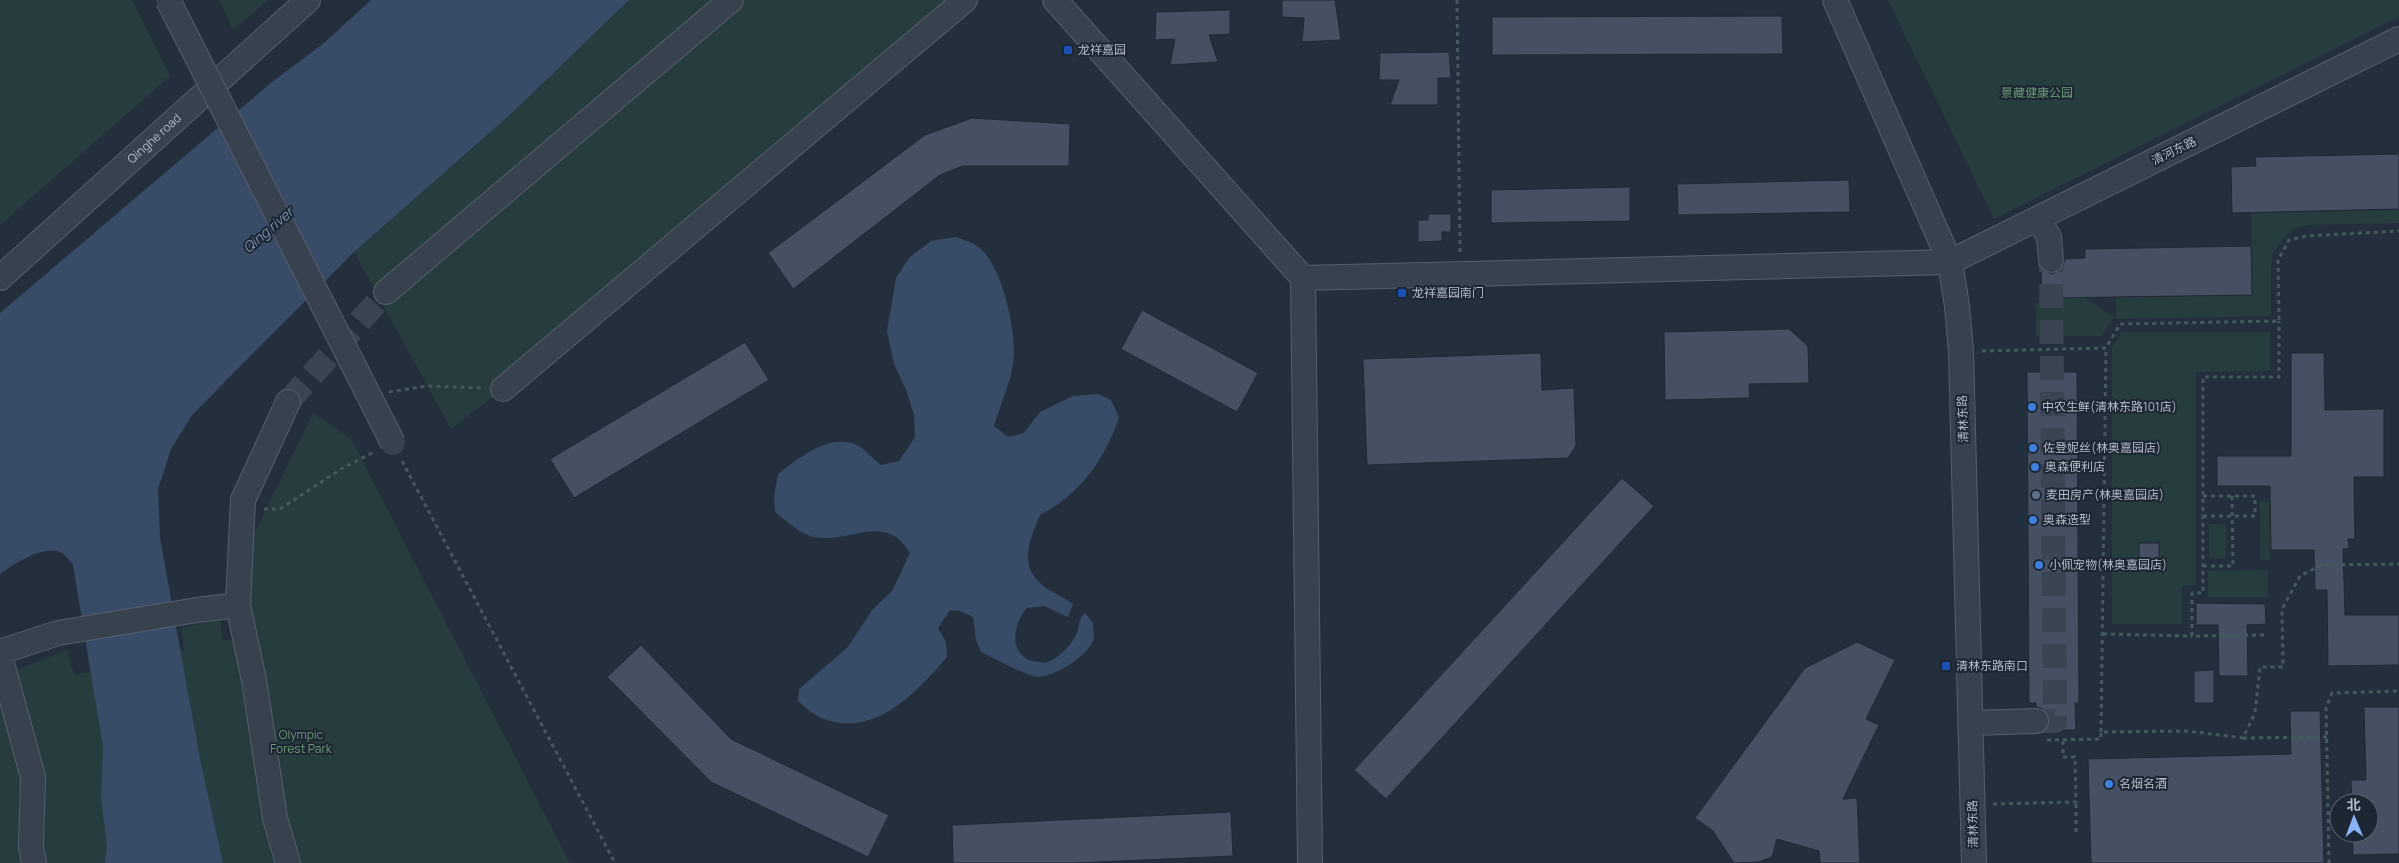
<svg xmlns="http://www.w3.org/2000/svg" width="2399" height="863" font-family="Manrope,'Noto Sans SC',sans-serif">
	<rect width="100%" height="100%" fill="#242f3e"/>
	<g fill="#263c3f" fill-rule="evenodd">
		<polygon points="0,0 132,0 170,76 0,225"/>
		<polygon points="219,0 268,0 233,30"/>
		<polygon points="629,0 965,0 503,389 451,429 354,252 512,113"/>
		<polygon points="1888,0 2399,0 2399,17 1994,219"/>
		<polygon points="2399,210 2399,223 2307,225 2291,231 2281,241 2273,253 2271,267 2271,316 2116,319 2116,297 2252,295 2251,213"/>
		<polygon points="2063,296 2082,296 2114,317 2101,336 2036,336 2036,303 2063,303"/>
		<path d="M2122,332h148v39l-74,1v213l-14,1v38h-70v-277zM2139,543h20v20h-20z"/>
		<polygon points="313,413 351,439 570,863 0,863 0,682 11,672 67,650 74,675 184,650 181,628 220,619 223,641 244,636 249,544"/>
		<polygon points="2260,502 2269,502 2270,560 2260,560"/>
		<polygon points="2209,524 2226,524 2226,559 2209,558"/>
		<polygon points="2268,570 2268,597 2208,597 2208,571"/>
	</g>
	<g fill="#394c67">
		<path d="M371,0h258l-117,113 -158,139 -162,163 -21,34 -13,40 2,49 40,221 23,104h-118l2,-16 -6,-50 2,-50 -30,-182c-2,-3 -5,-7 -8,-10 -16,-14 -51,9 -65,19v-261l272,-231 52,-39z"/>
		<path d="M956,237c10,4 19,6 27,14 20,20 35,85 30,113 -3,21 -13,41 -19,62l14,11 16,-4 16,-21 33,-16 25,-2 13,6 8,17c-14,43 -39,77 -79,98 -9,23 -22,48 0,68 9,9 23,13 33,21l-5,13 -24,-11 -17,2c-16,17 -19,52 12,54 4,1 8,1 11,-1 10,-5 19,-14 25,-24 5,-8 2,-17 10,-24l8,10c0,5 1,11 1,15 -4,17 -40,39 -56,39 -10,0 -46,-20 -57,-25l-5,-12 -3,-23 -13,-6 -10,-1 -12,18 8,14 1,15c-30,35 -72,81 -123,62 -10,-4 -18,-11 -26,-18l1,-12 49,-42 25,-38 19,-18 18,-38c-25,-42 -60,-9 -96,-16 -14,-3 -28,-16 -39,-25l-1,-16 4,-22c22,-16 50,-41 79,-29 8,4 17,15 24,20l18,-4 16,-24 -1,-22 -8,-25 -12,-26 -7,-33 9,-53 13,-20 22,-17z"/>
	</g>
	<g fill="#455162" stroke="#1f2835">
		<polygon points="1282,0 1335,0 1341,40 1302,42 1304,18 1282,17"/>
		<polygon points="1230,10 1230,34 1209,35 1218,62 1170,65 1175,39 1155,40 1156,12"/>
		<polygon points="1782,16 1783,54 1492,55 1492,17"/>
		<polygon points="1449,52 1451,78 1438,78 1438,105 1390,105 1399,80 1379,80 1380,53"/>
		<polygon points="972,118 1070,124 1069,166 963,166 940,175 793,289 768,253 925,135"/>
		<polygon points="2399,154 2399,209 2232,213 2231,167 2256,166 2255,157"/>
		<polygon points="1849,180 1850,212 1678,215 1677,184"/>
		<polygon points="1630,187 1630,221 1491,223 1491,190"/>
		<polygon points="1428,214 1451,214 1451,232 1442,232 1442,241 1418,242 1418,220 1428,220"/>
		<polygon points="2251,246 2252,295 2042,298 2041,269 2052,274 2058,271 2063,266 2065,259 2085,258 2085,249"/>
		<polygon points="1142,310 1258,373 1237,412 1121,349"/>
		<polygon points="1789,329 1808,346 1809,383 1749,384 1750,398 1665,400 1664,332"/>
		<polygon points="745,342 769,380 574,498 550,459"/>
		<polygon points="1541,353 1542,390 1574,388 1576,446 1568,458 1367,465 1363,359"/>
		<polygon points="2291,353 2324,353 2325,410 2384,409 2384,477 2354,477 2355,539 2348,539 2349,549 2343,549 2345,615 2399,615 2399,665 2328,666 2327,590 2315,590 2314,550 2271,550 2270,486 2217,486 2217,456 2291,456"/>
		<polygon points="2027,372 2077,372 2079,703 2075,703 2076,730 2045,730 2050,721 2048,714 2043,709 2036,707 2036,703 2029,703"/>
		<polygon points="1622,478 1654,506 1386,799 1354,770"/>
		<rect x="2139" y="543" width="20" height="20"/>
		<polygon points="2196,603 2265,604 2266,624 2247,625 2248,676 2219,676 2218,625 2196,625"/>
		<polygon points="1857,642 1895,660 1866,719 1879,725 1843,799 1857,798 1860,863 1820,863 1819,851 1777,839 1772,857 1759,862 1734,863 1713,831 1695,818 1805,668"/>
		<polygon points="641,645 731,739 889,815 868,857 711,782 607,677"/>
		<polygon points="2214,670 2214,703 2194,703 2194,671"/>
		<polygon points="2364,707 2399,707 2399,854 2353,855 2352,833 2369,833 2369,803 2352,803 2351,780 2366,780"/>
		<polygon points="2290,711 2320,711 2324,863 2091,863 2088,759 2291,754"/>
		<polygon points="1231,812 1233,856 1075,863 953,863 952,825"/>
	</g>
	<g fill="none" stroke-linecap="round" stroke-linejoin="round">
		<g stroke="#3a4453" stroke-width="24" stroke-dasharray="24 12" stroke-linecap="butt">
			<polyline points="288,402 386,292"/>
			<polyline points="2036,721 2055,721 2051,260"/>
		</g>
		<defs>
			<g id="minor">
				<polyline points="1055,0 1303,278 1950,262 2399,39"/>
				<polyline points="1835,0 1950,262 1957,306 1961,351 1974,863"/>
				<polyline points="2038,219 2049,237 2051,260"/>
				<path id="s1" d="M0,278l308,-278"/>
				<polyline points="1303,278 1310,863"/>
				<polyline points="386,292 731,0"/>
				<polyline points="503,389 965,0"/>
				<polyline points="238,605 254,680 275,818 288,863"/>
				<polyline points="0,652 58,633 197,610 238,605 243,500 288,402"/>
				<polyline points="0,656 33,777 31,847 34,863"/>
				<polyline points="1971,723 2036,721"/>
			</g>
		</defs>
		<use href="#minor" stroke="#565f6c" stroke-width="26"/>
		<g stroke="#44595c" stroke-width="3" stroke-dasharray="4 4" stroke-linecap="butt">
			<polyline points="1457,0 1460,253"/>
			<polyline points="1982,351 2106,348 2120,324 2279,321 2278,260 2289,240 2306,236 2399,231"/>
			<polyline points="389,392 427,386 482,388"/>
			<polyline points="402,461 615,863"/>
			<polyline points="2203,496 2255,496 2255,516 2203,516"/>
			<polyline points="264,509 280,509 341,469 374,452"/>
			<polyline points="2203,566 2233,566 2232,496"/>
			<polyline points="2103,634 2192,636"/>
			<polyline points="2264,635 2192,636 2192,593 2203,593 2203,377 2279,377 2279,321"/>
			<polyline points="2101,732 2106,348"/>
			<polyline points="2243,738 2327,737"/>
			<polyline points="2047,740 2101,739 2101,732 2187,731 2243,738 2255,713 2260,667 2283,667 2282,609 2300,576 2321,565 2399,564"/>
			<polyline points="1993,804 2076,802 2075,757 2063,757 2063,739"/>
			<polyline points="2076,832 2076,802"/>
			<polyline points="2329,863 2326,708 2332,693 2399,691"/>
		</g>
		<use href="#minor" stroke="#38414e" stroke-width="24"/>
		<defs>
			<polyline id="minor-bridge" points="168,0 393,443"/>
		</defs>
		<use href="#minor-bridge" stroke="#565f6c" stroke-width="26" stroke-linecap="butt"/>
		<use href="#minor-bridge" stroke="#38414e" stroke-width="24"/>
	</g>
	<g fill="#1a4fb4" stroke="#1d2633" stroke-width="2">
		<rect x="1063" y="45" width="10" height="10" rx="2.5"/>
		<rect x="1397" y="288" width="10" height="10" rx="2.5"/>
		<rect x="1941" y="661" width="10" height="10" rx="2.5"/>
	</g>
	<g fill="#3f7fe0" stroke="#1d2633" stroke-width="2">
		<circle cx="2032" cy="407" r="5"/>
		<circle cx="2033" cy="448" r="5"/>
		<circle cx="2035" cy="467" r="5"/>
		<circle cx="2033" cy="520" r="5"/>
		<circle cx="2039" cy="565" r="5"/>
		<circle cx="2109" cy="784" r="5"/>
	</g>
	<circle fill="#5c6f8a" stroke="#1d2633" stroke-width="2" cx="2036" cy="495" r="5"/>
	<g text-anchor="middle" stroke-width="4" stroke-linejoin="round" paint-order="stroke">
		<g font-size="12" fill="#b4bcc9" stroke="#1d2633" text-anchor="start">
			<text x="1078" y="54">龙祥嘉园</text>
			<text x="1412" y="297">龙祥嘉园南门</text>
			<text x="2042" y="411">中农生鲜(清林东路101店)</text>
			<text x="2043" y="452">佐登妮丝(林奥嘉园店)</text>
			<text x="2045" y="471">奥森便利店</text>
			<text x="2046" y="499">麦田房产(林奥嘉园店)</text>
			<text x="2043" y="524">奥森造型</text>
			<text x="2049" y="569">小佩宠物(林奥嘉园店)</text>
			<text x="1956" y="670">清林东路南口</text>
			<text x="2119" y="788">名烟名酒</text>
		</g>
		<g font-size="12" fill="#6b9a76" stroke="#1d2633">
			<text x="2037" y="97">景藏健康公园</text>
			<text x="301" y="739">Olympic<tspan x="301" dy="14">Forest Park</tspan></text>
		</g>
		<g font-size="12" fill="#b4bcc9" stroke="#1d2633">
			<text dy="4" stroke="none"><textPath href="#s1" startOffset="208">Qinghe road</textPath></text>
			<text transform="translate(2174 151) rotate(-26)" y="4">清河东路</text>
			<text transform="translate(1963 419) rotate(-92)" y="4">清林东路</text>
			<text transform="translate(1973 824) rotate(-91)" y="4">清林东路</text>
		</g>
		<g font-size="14" font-style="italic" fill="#7c92b1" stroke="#1d2633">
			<text transform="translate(268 230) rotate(-41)" y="5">Qing river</text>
		</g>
	</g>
	<g transform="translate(2354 818) rotate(359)"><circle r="24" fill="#1d2633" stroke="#59626f"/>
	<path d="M0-4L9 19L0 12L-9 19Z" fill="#8ab4f8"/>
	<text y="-8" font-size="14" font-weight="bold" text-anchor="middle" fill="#b4bcc9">北</text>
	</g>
</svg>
